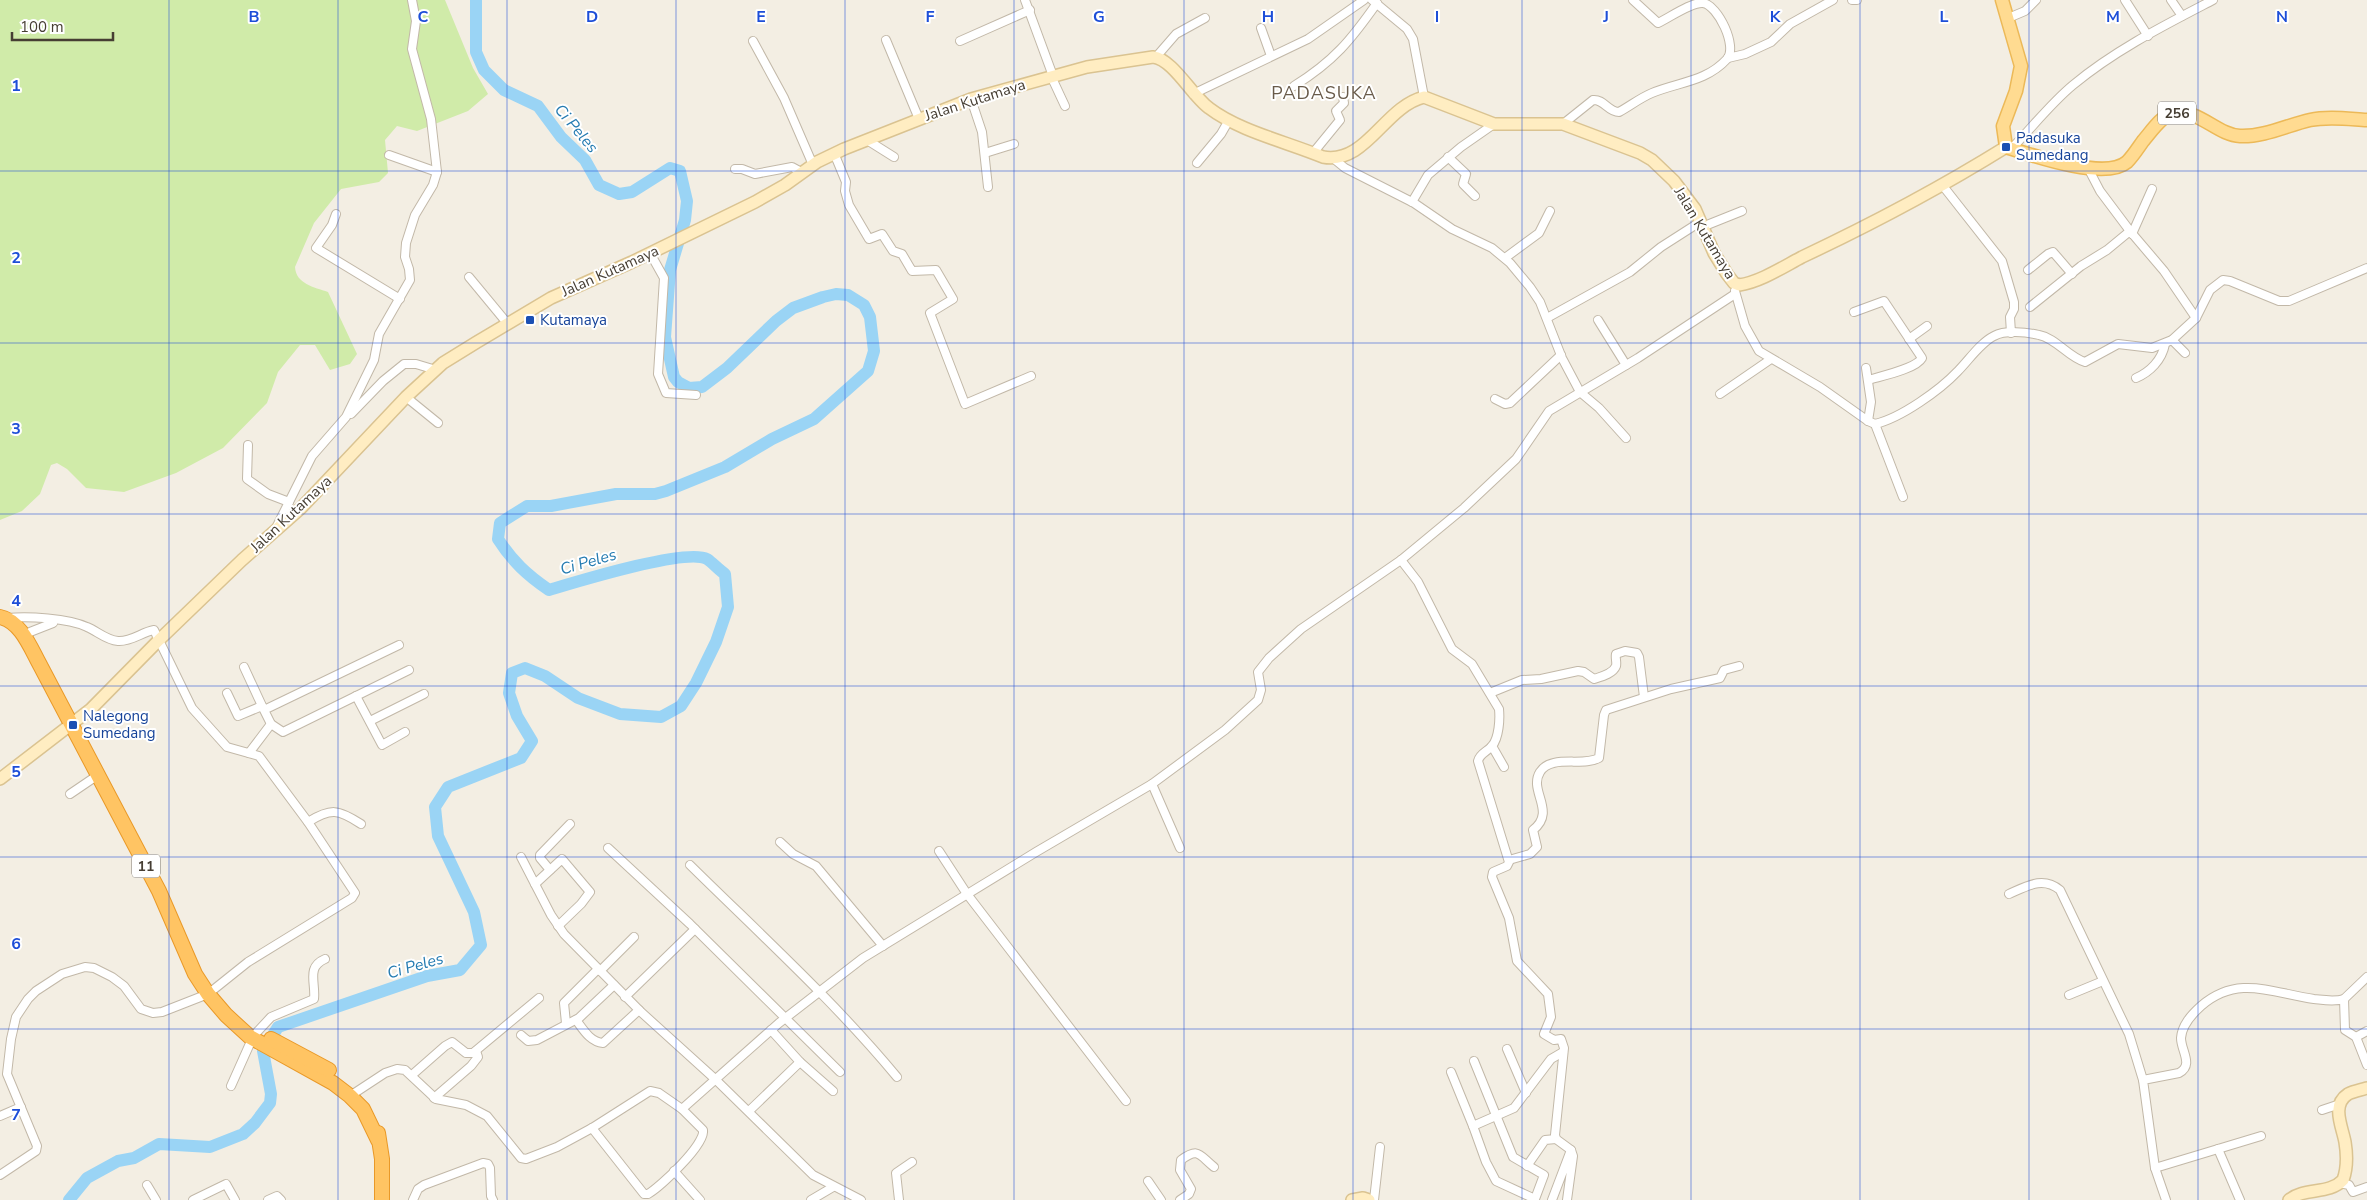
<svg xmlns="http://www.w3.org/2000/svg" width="2367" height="1200" font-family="'Nunito Sans',sans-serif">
	<rect width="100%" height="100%" fill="#f3eee3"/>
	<path fill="#d0eba9" d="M0,0h445l28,68 15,26 -20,17 -51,20 -20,-5 -12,14 3,33 -9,9 -38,7 -27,34 -19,44c1,17 19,20 33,25l29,62 -7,10 -20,6 -15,-25h-15l-22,27 -11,31 -44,45 -47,25 -52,19 -38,-4 -19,-19 -10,-6 -6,2 -11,29 -18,17 -22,9z"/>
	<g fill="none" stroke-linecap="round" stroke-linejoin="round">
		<path stroke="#9ad4f5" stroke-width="12" d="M69,1200l18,-22 31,-17 16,-3 25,-14 51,3 33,-13 12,-11 15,-20 1,-9 -8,-43 15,-24 149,-51 33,-6 21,-25 -7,-33 -36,-76 -3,-29 13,-20 73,-29 11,-17 -15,-25 -8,-23 3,-20 13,-5 20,8 33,22 42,16 41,3 20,-11 15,-23 20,-41 12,-35 -3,-33c-6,-4 -12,-11 -18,-15 -21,-11 -131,23 -158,31 -22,-15 -37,-29 -51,-51l2,-16 27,-17h24l65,-12h39l11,-3 59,-24 47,-28 42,-20 54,-48 6,-20 -4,-34 -6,-12 -16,-10 -12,-1 -13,3 -30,11 -17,13 -49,47 -25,19 -13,1 -11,-6 -4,-5 -9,-40 5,-67 15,-50 2,-19 -7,-30 -10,-3 -38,24 -13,2 -20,-9 -14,-25 -24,-23 -23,-31 -34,-16 -20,-20 -8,-18v-52"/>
		<defs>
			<g id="street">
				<polyline points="1025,0 1053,76"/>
				<polyline points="1372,0 1407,29 1413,39 1424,97"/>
				<polyline points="1852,0 1857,0"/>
				<polyline points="2125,0 2148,36"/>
				<polyline points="2171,0 2182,16"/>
				<polyline points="2006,19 2025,11 2036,0"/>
				<polyline points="1261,28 1271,56"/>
				<polyline points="886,40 919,119"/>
				<polyline points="753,41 784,98 813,165"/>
				<polyline points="960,41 1030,10"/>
				<polyline points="1156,57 1176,34 1205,18"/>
				<polyline points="1728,58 1745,54 1771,42 1790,24 1833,0"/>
				<polyline points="1051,76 1065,106"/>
				<path d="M1294,86c40,-25 57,-46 83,-83"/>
				<polyline points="1193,94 1308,39 1364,0"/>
				<polyline points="971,99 982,132 988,187"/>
				<path d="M1563,124l30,-24c11,-1 15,12 26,12 11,-6 21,-14 33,-19 26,-11 54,-11 75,-34 11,-12 -9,-54 -24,-56 -12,-1 -34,15 -45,20l-25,-23"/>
				<polyline points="867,140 894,157"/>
				<path d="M2011,149c21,-21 39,-45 62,-64 42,-35 92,-60 140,-85"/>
				<polyline points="834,153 846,182 845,191 849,205 869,239 882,234 893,251 902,254 912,271 936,270 953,299 930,313 965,404 1031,376"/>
				<polyline points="985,153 1014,144"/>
				<polyline points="1313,153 1340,120 1336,111 1344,103 1343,97"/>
				<polyline points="389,155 437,172"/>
				<polyline points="1448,157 1466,174 1463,184 1475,196"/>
				<polyline points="1334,159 1345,168 1414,203 1452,229 1492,248 1510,263 1530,287 1540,302 1562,358 1580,392 1599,408 1626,438"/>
				<polyline points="1197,163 1221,134 1229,120"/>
				<polyline points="735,169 742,169 755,174 792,167 803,173"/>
				<polyline points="1943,186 2002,261 2014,302 2014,309 2010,317 2011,333"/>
				<polyline points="1412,202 1428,175 1461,147 1494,124"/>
				<polyline points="336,214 332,225 316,248 400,299"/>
				<polyline points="1702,227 1742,211"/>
				<polyline points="2130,231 2164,271 2196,318"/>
				<polyline points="2132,234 2152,189"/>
				<polyline points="650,253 664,278 658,374 666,393 696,395"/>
				<polyline points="1505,258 1539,233 1550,211"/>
				<polyline points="2028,270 2048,254 2053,252 2072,274"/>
				<polyline points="469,277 507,323"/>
				<path d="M1735,291l10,35 14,25 61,36 48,34 7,3c26,-6 65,-34 83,-53 11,-11 22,-28 36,-35 11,-6 32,-4 45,-1 17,3 29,22 46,27l33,-18 34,4 20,-8 24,-22 14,-28 13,-10 7,1 49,20h10l78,-33"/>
				<polyline points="2030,307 2081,266 2107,250 2130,231 2100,191 2088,168"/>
				<path d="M1854,312l30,-11 38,57c-6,11 -41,18 -54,22"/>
				<polyline points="1547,318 1630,272 1661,247 1700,222"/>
				<polyline points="1598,320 1626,365"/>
				<polyline points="1909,339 1927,326"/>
				<polyline points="2172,340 2185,353"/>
				<polyline points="1866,368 1871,402 1868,421"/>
				<path d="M2136,378c14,-6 26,-18 29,-34"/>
				<polyline points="1720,394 1771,359"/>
				<polyline points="406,397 438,423"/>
				<polyline points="1495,399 1505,404 1510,403 1561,355"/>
				<polyline points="351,414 383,381 404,364 416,364 436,370"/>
				<polyline points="1875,424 1903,497"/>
				<polyline points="248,445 247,479 268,494 289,502"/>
				<polyline points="276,528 312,456 346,417 374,360 379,334 410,280 409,269 405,257 406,243 415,215 433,185 437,172 431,119 412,49 416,21 412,0"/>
				<path d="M1401,560l17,22 34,67 20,15 27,45c1,10 0,29 -7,37 -5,6 -12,7 -14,15l31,101 -2,4 -14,6 -1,5 17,41 8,43 31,33 3,23 -7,17 10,6 7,-1 3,9 -9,87 1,4 15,11"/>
				<polyline points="25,639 30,632 53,623"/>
				<polyline points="244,667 263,708"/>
				<polyline points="227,693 238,716 262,706"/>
				<path d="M1490,693l32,-13 19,-1 37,-8 6,1 10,7c6,-2 19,-5 22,-13 1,-4 -1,-8 0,-12l9,-3 12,2 2,4 5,40"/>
				<polyline points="356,696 382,745 405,732"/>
				<polyline points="370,721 424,694"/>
				<polyline points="271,724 264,710 399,645"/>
				<polyline points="1492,746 1504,767"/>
				<polyline points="249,753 271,724 283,732 409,670"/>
				<polyline points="1152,784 1180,848"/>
				<polyline points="70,794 98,775"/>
				<path d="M308,822c23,-14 30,-13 53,2"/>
				<polyline points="780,842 793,854 816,866 883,946"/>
				<polyline points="608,848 690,924 840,1072"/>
				<polyline points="939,851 967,894 1126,1101"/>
				<polyline points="521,857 551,915 564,934 641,1012 715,1079 813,1175 861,1200"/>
				<path d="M1509,860l21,-6 7,-7 -4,-17c24,-19 -5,-39 7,-58 11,-18 43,-5 59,-14l5,-43 2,-5 65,-21 49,-11 4,-8 15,-4"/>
				<path d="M690,865c70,69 144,136 207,212"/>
				<polyline points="550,870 540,858 540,855 570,824"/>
				<polyline points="535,884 562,859 590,892 581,904 558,926"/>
				<path d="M2009,894c18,-8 34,-18 51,-4l69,144 14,46"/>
				<polyline points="600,971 634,937"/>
				<polyline points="2069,995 2103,981"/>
				<polyline points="625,997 695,929"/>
				<polyline points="2344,999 2367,977"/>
				<path d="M576,1020c7,9 14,22 27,23l36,-33"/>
				<polyline points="566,1023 564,1003 598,969"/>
				<polyline points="771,1030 800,1062 833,1091"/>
				<path d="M257,1032l14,-15 43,-18c2,-16 -8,-32 11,-40"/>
				<polyline points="521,1035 528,1041 537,1040 579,1018 614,985"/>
				<polyline points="2356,1037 2367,1031"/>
				<polyline points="1507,1049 1526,1093"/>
				<polyline points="1451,1072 1473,1126 1514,1108 1551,1059 1563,1052"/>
				<polyline points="412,1075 445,1046 452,1042 466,1053 473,1053 539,998"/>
				<polyline points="231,1086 252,1039"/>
				<polyline points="350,1096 385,1073 397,1069 405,1070 436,1099 466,1105 487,1116 521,1158 526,1159 557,1147 592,1128 650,1091 659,1093 682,1109 779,1023 863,958 1036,852 1152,784 1225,730 1258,700 1261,690 1258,672 1269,658 1301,629 1401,560 1464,508 1516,459 1549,411 1638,358 1735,294"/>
				<polyline points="434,1098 471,1066 478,1057 476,1051"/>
				<polyline points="2322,1110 2340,1104"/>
				<polyline points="749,1111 800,1062"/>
				<polyline points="0,1116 21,1107"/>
				<polyline points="1473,1126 1486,1162 1496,1181 1535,1199 1544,1175 1513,1157 1474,1061"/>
				<path d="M592,1128l52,66h4c12,-7 58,-50 55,-64l-21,-21"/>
				<polyline points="2218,1149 2240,1200"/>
				<polyline points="1527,1166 1545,1140 1556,1139"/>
				<polyline points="2155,1168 2261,1136"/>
				<polyline points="674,1171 700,1200"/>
				<path d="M0,1175l36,-24 1,-5 -30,-72 4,-35 5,-22 12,-18 8,-8 26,-17 23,-7 9,1 18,9 12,9 17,23 12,4 9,-1 46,-18 40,-32 104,-64 3,-5 -47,-71 -49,-66 -32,-9 -35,-39 -38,-78c-12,2 -23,12 -36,11 -12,-1 -21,-10 -31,-14 -19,-9 -59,-11 -80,-9"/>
				<polyline points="1148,1181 1161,1200"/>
				<polyline points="2340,1183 2349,1185 2353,1192 2367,1187"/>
				<polyline points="147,1185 156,1200"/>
				<polyline points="193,1200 226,1184 235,1200"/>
				<polyline points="268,1200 277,1196 281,1200"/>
				<polyline points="413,1200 418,1189 424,1185 483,1163 488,1164 490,1168 491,1196 493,1200"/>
				<polyline points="811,1200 833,1187"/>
				<polyline points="899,1200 896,1173 912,1162"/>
				<path d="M1180,1200l9,-6 2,-5 -11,-19 1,-10c18,-13 18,-5 33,7"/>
				<polyline points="1374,1200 1380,1147"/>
				<polyline points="1552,1200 1571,1150 1573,1156 1567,1200"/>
				<path d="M2166,1200l-11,-32 -12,-88 36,-7c15,-8 2,-22 2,-35 1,-13 10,-23 20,-32 37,-32 71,-13 113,-7 10,1 20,3 30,0l1,31 11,7 11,28"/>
			</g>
			<g id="secondary">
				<path d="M0,779l91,-70 68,-69 83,-80 59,-52 105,-111 37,-34 34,-21 74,-44 81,-36 123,-60 30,-17 32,-23 27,-13 127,-50 116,-32 66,-10c20,2 39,39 56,51 30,23 78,34 114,49 43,8 61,-50 101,-60l70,27h69l77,29 12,7 22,21 21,28 19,44 13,21 7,9 5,2c21,-3 44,-18 63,-28 70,-33 138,-69 204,-110"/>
				<polyline points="1352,1200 1363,1198 1369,1200"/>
				<path d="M2289,1200c15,-13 40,-5 54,-20 4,-11 4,-26 2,-38 -3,-16 -14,-37 3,-48 6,-3 13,-4 19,-6"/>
			</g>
			<path id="primary" d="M2002,0l19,66 -5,25 -13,35 3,21c25,8 99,34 121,15 6,-6 11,-14 16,-21 8,-9 18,-25 30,-28 25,-5 44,22 67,23 24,1 48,-11 70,-16 18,-4 39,-1 57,0"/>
			<g id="highway">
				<path d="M0,617c21,4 31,32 40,48l119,226 36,83 13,20 18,21 24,22 83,46 17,13 13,13 15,31"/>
				<polyline points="271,1039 329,1070"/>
				<polyline points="378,1133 382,1159 382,1200"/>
			</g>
		</defs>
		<use href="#street" stroke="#c2b8a8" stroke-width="10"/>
		<use href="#secondary" stroke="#dac391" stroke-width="14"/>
		<use href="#primary" stroke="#ecb958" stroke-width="15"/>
		<use href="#highway" stroke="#e99928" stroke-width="16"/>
		<use href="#street" stroke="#fff" stroke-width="8"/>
		<use href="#secondary" stroke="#ffedc2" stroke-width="11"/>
		<use href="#primary" stroke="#ffdb91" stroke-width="12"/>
		<use href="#highway" stroke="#ffc463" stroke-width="14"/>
	</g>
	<path fill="none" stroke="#1d4ed8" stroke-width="1" stroke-opacity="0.55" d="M169,0v1200M338,0v1200M507,0v1200M676,0v1200M845,0v1200M1014,0v1200M1184,0v1200M1353,0v1200M1522,0v1200M1691,0v1200M1860,0v1200M2029,0v1200M2198,0v1200M0,171h2367M0,343h2367M0,514h2367M0,686h2367M0,857h2367M0,1029h2367"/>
	<g fill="#1a4fb4" stroke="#fff" stroke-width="2">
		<rect x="2001" y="142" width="10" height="10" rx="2.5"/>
		<rect x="525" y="315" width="10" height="10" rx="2.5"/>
		<rect x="68" y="720" width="10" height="10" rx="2.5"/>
	</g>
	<g text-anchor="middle" stroke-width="4" stroke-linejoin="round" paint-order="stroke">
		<g fill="#fff" stroke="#7e7870" stroke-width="1">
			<rect x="2158" y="101.5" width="38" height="23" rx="4"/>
			<rect x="132" y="854.5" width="28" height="23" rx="4"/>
		</g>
		<g font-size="14" font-weight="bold" fill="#463e33">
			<text x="2177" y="118">256</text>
			<text x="146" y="871">11</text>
		</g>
		<g font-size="15" fill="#463e33" stroke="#fff">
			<text transform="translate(975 100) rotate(-18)" y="5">Jalan Kutamaya</text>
			<text transform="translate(1705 233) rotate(59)" y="5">Jalan Kutamaya</text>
			<text transform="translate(610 271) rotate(-24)" y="5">Jalan Kutamaya</text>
			<text transform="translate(291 514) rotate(-43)" y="5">Jalan Kutamaya</text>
		</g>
		<g font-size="15" fill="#164399" stroke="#fff" text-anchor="start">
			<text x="2016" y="143">Padasuka<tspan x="2016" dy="17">Sumedang</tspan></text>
			<text x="540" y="325">Kutamaya</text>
			<text x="83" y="721">Nalegong<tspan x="83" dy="17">Sumedang</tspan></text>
		</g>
		<g font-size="16" font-style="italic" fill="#247bb1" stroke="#fff">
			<text transform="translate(577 128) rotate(50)" y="6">Ci Peles</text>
			<text transform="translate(588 561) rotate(-16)" y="6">Ci Peles</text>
			<text transform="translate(415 965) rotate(-16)" y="6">Ci Peles</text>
		</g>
		<g font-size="18" letter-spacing="1" fill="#695b4a" stroke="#fff">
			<text x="1324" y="99">PADASUKA</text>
		</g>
	</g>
	<g font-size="16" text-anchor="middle" font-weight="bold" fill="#1d4ed8" stroke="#fff" stroke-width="4" stroke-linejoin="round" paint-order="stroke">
		<text x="254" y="22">B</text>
		<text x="423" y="22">C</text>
		<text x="592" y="22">D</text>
		<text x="761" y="22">E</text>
		<text x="930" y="22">F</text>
		<text x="1099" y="22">G</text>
		<text x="1268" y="22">H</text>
		<text x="1437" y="22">I</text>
		<text x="1606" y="22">J</text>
		<text x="1775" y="22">K</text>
		<text x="1944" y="22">L</text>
		<text x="2113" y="22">M</text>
		<text x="2282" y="22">N</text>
		<text x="16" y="91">1</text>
		<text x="16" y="263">2</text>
		<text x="16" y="434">3</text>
		<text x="16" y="606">4</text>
		<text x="16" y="777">5</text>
		<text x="16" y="949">6</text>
		<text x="16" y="1120">7</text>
	</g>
	<path d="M12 32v8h101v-8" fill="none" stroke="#463e33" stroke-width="2.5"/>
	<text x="20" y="32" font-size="15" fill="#463e33" stroke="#ffffff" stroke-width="4" paint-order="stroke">100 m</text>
</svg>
